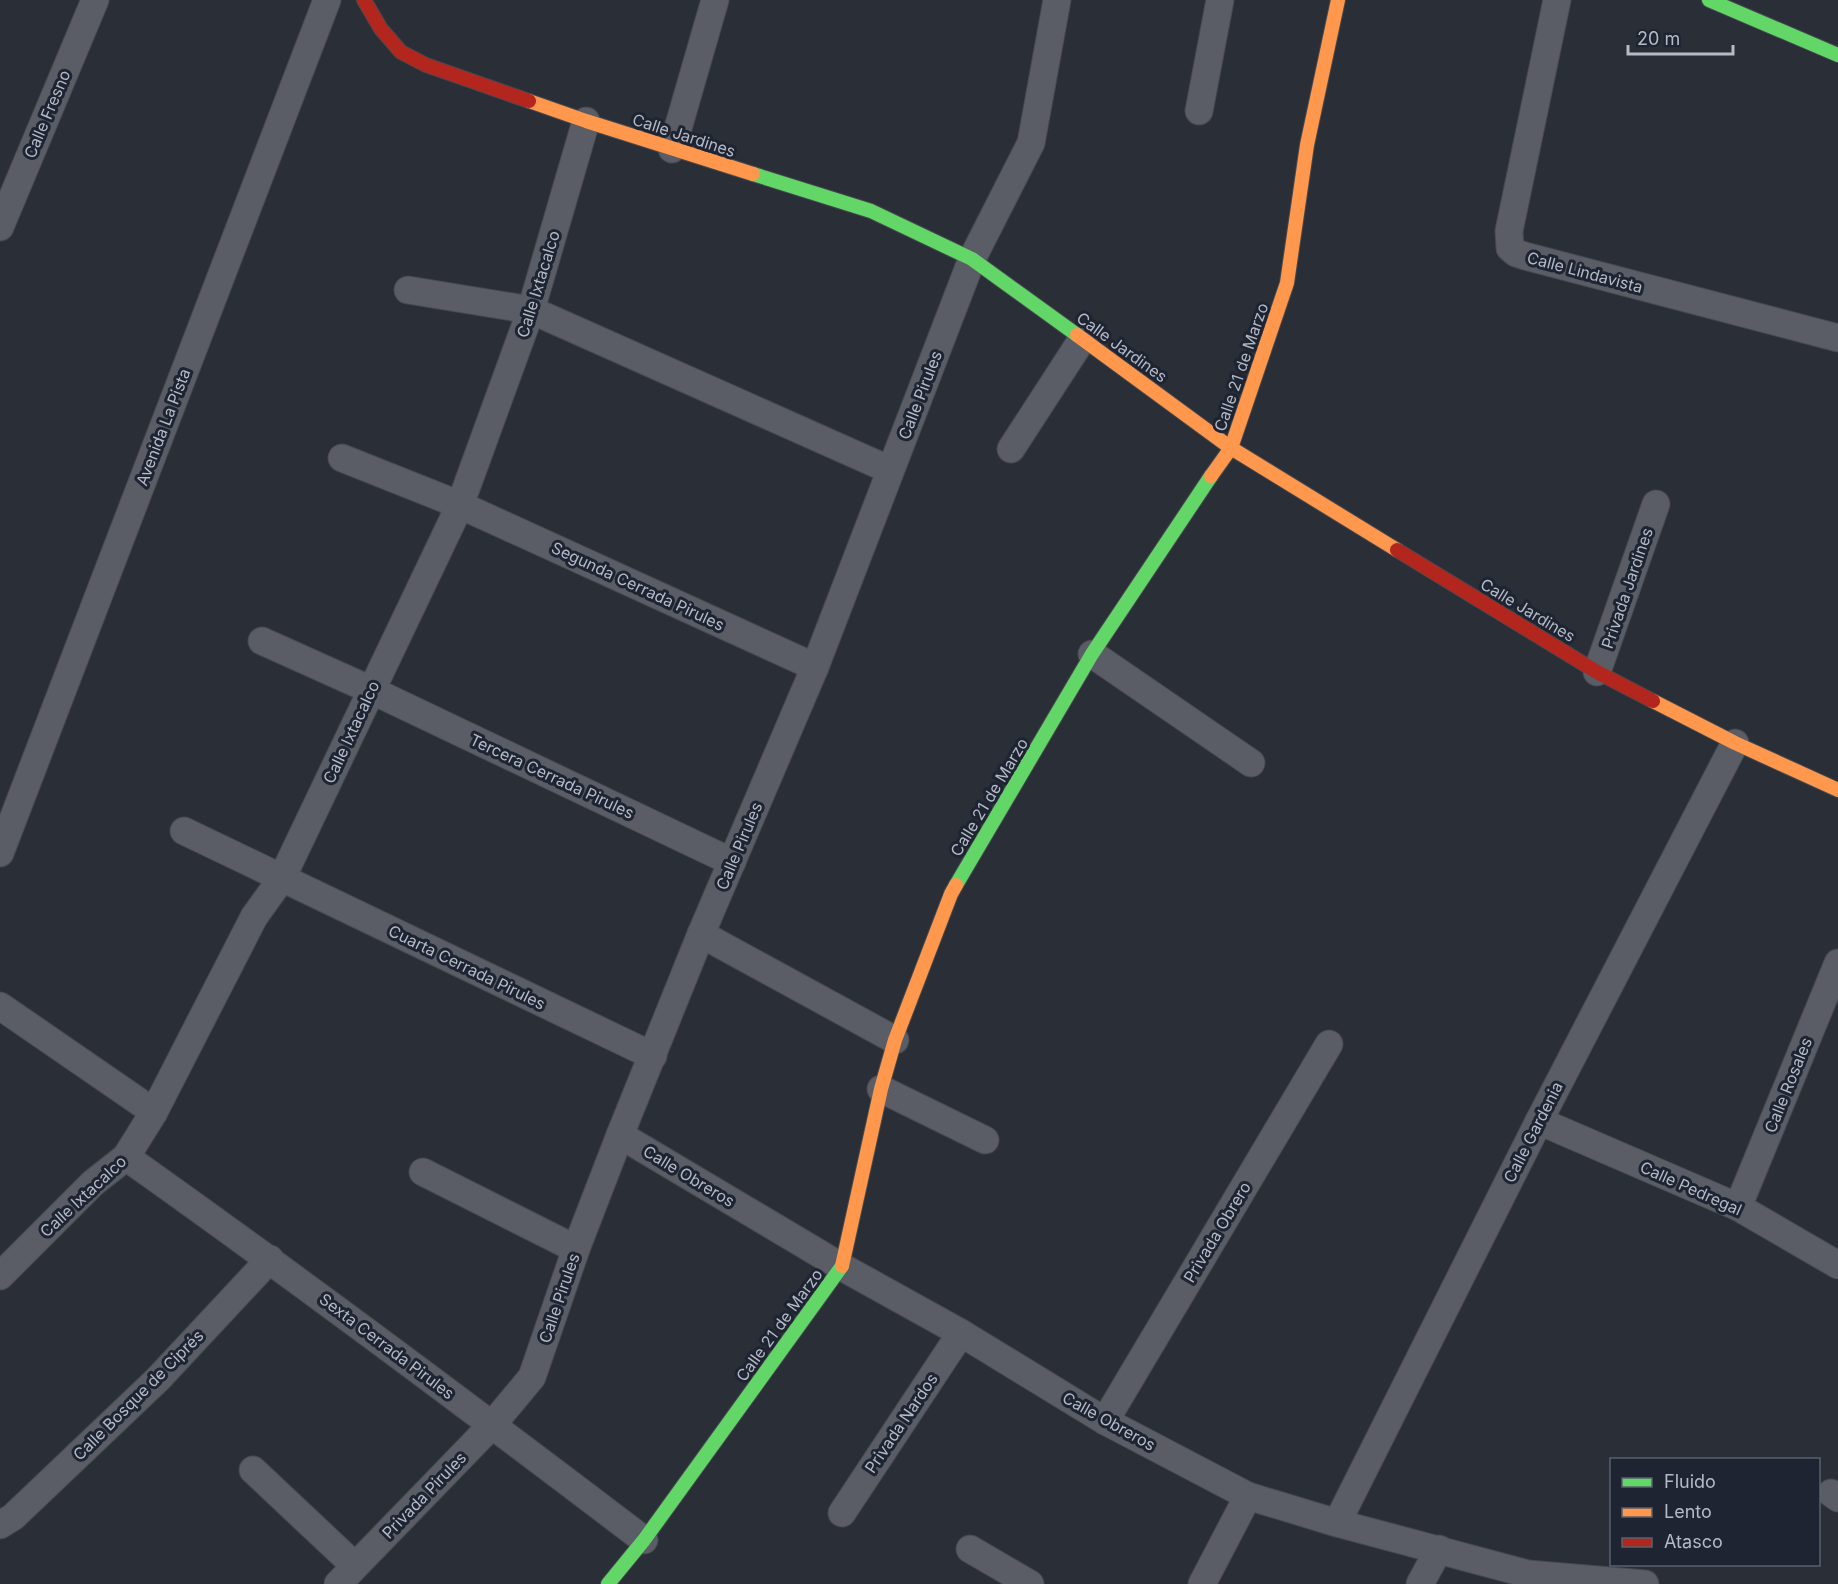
<svg xmlns="http://www.w3.org/2000/svg" width="1838" height="1584" font-family="Inter,sans-serif">
	<rect width="100%" height="100%" fill="#2a2e36"/>
	<g fill="none" stroke-linecap="round" stroke-linejoin="round">
		<defs>
			<g id="street">
				<polyline points="1557,0 1509,231 1510,248 1516,253 1525,256 1838,338"/>
				<polyline points="1199,111 1220,0"/>
				<polyline points="672,149 715,0"/>
				<polyline points="0,227 95,0"/>
				<polyline points="408,290 531,310 890,470"/>
				<polyline points="1011,449 1083,338"/>
				<polyline points="342,458 460,505 815,667"/>
				<polyline points="262,641 371,690 732,862"/>
				<polyline points="1092,654 1251,763"/>
				<polyline points="1597,672 1656,504"/>
				<polyline points="184,831 653,1056"/>
				<polyline points="0,853 327,0"/>
				<polyline points="701,934 895,1040"/>
				<polyline points="0,1006 154,1112"/>
				<polyline points="881,1089 985,1140"/>
				<polyline points="1539,1121 1738,1207 1838,1265"/>
				<polyline points="620,1135 842,1267 961,1333 1105,1421 1248,1496 1337,1523 1528,1574 1645,1584"/>
				<path d="M126,1157c175,124 347,253 518,383"/>
				<polyline points="423,1172 576,1249"/>
				<polyline points="1738,1207 1838,963"/>
				<polyline points="0,1276 93,1183 126,1157 154,1112 254,917 282,878 460,505 531,310 586,121"/>
				<polyline points="1105,1421 1329,1044"/>
				<polyline points="253,1470 355,1566"/>
				<polyline points="1831,1493 1838,1498"/>
				<polyline points="842,1513 961,1333"/>
				<polyline points="1337,1523 1539,1121 1735,743"/>
				<polyline points="0,1525 13,1517 158,1379 270,1259"/>
				<polyline points="970,1549 1030,1584"/>
				<polyline points="338,1584 492,1425 532,1377 576,1249 620,1135 701,934 815,667 972,259 1031,143 1057,0"/>
				<polyline points="1202,1584 1248,1496"/>
				<polyline points="1420,1584 1439,1549"/>
			</g>
			<g id="fast">
				<polyline points="1709,0 1838,55"/>
				<polyline points="753,174 871,211 972,259 1077,335"/>
				<polyline points="956,885 1092,654 1211,476"/>
				<polyline points="608,1584 644,1540 842,1266"/>
			</g>
			<g id="slow">
				<polyline points="529,101 586,121 753,174"/>
				<polyline points="1077,335 1231,448 1397,550"/>
				<polyline points="1211,476 1231,448 1287,283 1307,145 1338,0"/>
				<polyline points="1653,701 1735,743 1838,790"/>
				<polyline points="842,1266 881,1089 895,1040 951,894 956,885"/>
			</g>
			<g id="jam">
				<polyline points="364,0 381,29 401,52 426,65 529,101"/>
				<polyline points="1397,550 1597,672 1653,701"/>
			</g>
		</defs>
		<use href="#street" stroke="#46494f" stroke-width="29"/>
		<use href="#fast" stroke="#46494f" stroke-width="16"/>
		<use href="#slow" stroke="#46494f" stroke-width="16"/>
		<use href="#jam" stroke="#46494f" stroke-width="16"/>
		<use href="#street" stroke="#5a5d65" stroke-width="27"/>
		<use href="#fast" stroke="#63d668" stroke-width="14"/>
		<use href="#slow" stroke="#ff974d" stroke-width="14"/>
		<use href="#jam" stroke="#b3261e" stroke-width="14"/>
	</g>
	<g text-anchor="middle" stroke-width="6" stroke-linejoin="round" paint-order="stroke">
		<g font-size="16" fill="#b4bac7" stroke="#1e2431">
			<text transform="translate(47 114) rotate(-67)" y="6">Calle Fresno</text>
			<text transform="translate(684 135) rotate(18)" y="6">Calle Jardines</text>
			<text transform="translate(1585 272) rotate(15)" y="6">Calle Lindavista</text>
			<text transform="translate(538 284) rotate(-73)" y="6">Calle Ixtacalco</text>
			<text transform="translate(1122 347) rotate(36)" y="6">Calle Jardines</text>
			<text transform="translate(1241 367) rotate(-71)" y="6">Calle 21 de Marzo</text>
			<text transform="translate(920 395) rotate(-69)" y="6">Calle Pirules</text>
			<text transform="translate(163 427) rotate(-69)" y="6">Avenida La Pista</text>
			<text transform="translate(638 586) rotate(25)" y="6">Segunda Cerrada Pirules</text>
			<text transform="translate(1627 588) rotate(-71)" y="6">Privada Jardines</text>
			<text transform="translate(1528 610) rotate(31)" y="6">Calle Jardines</text>
			<text transform="translate(351 732) rotate(-65)" y="6">Calle Ixtacalco</text>
			<text transform="translate(552 776) rotate(25)" y="6">Tercera Cerrada Pirules</text>
			<text transform="translate(989 797) rotate(-59)" y="6">Calle 21 de Marzo</text>
			<text transform="translate(739 846) rotate(-67)" y="6">Calle Pirules</text>
			<text transform="translate(467 967) rotate(26)" y="6">Cuarta Cerrada Pirules</text>
			<text transform="translate(1788 1085) rotate(-68)" y="6">Calle Rosales</text>
			<text transform="translate(1533 1132) rotate(-63)" y="6">Calle Gardenia</text>
			<text transform="translate(689 1176) rotate(31)" y="6">Calle Obreros</text>
			<text transform="translate(1691 1188) rotate(24)" y="6">Calle Pedregal</text>
			<text transform="translate(83 1196) rotate(-43)" y="6">Calle Ixtacalco</text>
			<text transform="translate(1217 1232) rotate(-59)" y="6">Privada Obrero</text>
			<text transform="translate(559 1298) rotate(-71)" y="6">Calle Pirules</text>
			<text transform="translate(779 1325) rotate(-54)" y="6">Calle 21 de Marzo</text>
			<text transform="translate(387 1346) rotate(37)" y="6">Sexta Cerrada Pirules</text>
			<text transform="translate(138 1395) rotate(-45)" y="6">Calle Bosque de Ciprés</text>
			<text transform="translate(1109 1421) rotate(29)" y="6">Calle Obreros</text>
			<text transform="translate(901 1423) rotate(-56)" y="6">Privada Nardos</text>
			<text transform="translate(424 1495) rotate(-46)" y="6">Privada Pirules</text>
		</g>
	</g>
	<rect x="1610" y="1458" width="210" height="108" fill="#1e2431" stroke="#5a606d" stroke-width="1.5"/>
	<rect x="1622" y="1478" width="30" height="9" fill="#63d668" stroke="#5a606d" stroke-width="1.5"/>
	<text x="1664" y="1488" font-size="18" fill="#b4bac7">Fluido</text>
	<rect x="1622" y="1508" width="30" height="9" fill="#ff974d" stroke="#5a606d" stroke-width="1.5"/>
	<text x="1664" y="1518" font-size="18" fill="#b4bac7">Lento</text>
	<rect x="1622" y="1538" width="30" height="9" fill="#b3261e" stroke="#5a606d" stroke-width="1.5"/>
	<text x="1664" y="1548" font-size="18" fill="#b4bac7">Atasco</text>
	<path d="M1628 45v9h105v-9" fill="none" stroke="#b4bac7" stroke-width="3"/>
	<text x="1637" y="45" font-size="18" fill="#b4bac7" stroke="#1e2431" stroke-width="4.5" paint-order="stroke">20 m</text>
</svg>
